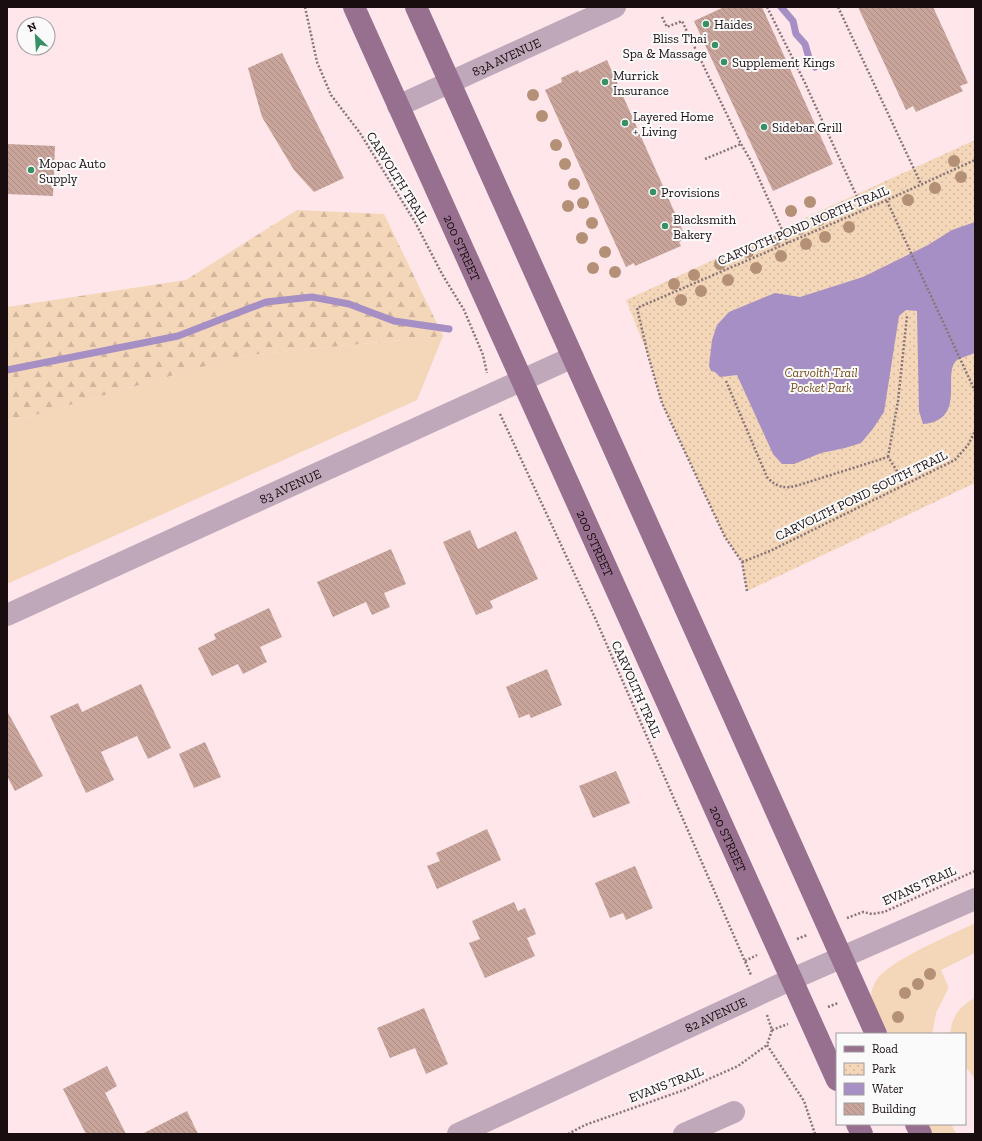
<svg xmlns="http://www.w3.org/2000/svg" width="982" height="1141" font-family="'Zilla Slab',serif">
	<defs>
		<pattern id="forest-firs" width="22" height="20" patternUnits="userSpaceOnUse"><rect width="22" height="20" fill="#f4d6b8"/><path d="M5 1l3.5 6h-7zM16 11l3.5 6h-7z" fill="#d1b69d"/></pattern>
		<pattern id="park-dots" width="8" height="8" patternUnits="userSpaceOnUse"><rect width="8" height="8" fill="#f4d6b8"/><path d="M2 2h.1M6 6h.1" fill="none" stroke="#d1b69d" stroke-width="1.8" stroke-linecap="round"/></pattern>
		<pattern id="building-back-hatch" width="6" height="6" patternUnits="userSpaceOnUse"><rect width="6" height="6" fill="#c8a49a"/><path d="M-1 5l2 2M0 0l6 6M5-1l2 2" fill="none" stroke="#ab8c84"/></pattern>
	</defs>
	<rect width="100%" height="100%" fill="#fee6ea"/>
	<g fill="#f4d6b8">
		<polygon points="443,336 417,400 7,584 7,420 28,417 240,356"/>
		<path d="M975,923v30l-34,17 7,16v3l-12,24 -4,21h-46c-6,-11 -14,-24 -15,-37 0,-10 6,-20 14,-26 24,-19 62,-34 90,-48z"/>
		<path d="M975,998v81l-10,-13v-32h-15c2,-17 9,-28 25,-36z"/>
		<polygon points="927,1124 951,1124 956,1134 932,1134"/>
	</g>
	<polygon fill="url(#forest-firs)" points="297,210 384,214 443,336 240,356 28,417 7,420 7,307 186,280"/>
	<polygon fill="url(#park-dots)" points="975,140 975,483 747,591 742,562 725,537 662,403 648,355 626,300"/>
	<path fill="#a58fc4" d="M975,222v131c-5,2 -13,4 -18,7 -16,13 11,60 -34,64l-4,-13 -2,-100 -11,-1 -7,6 -15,96 -12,18 -11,13 -16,5 -24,5 -27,11h-12l-9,-10 -36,-79 -17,2 -5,-5 -4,-1 -2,-5 3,-26 5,-15 12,-13 46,-19 25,4 63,-20 65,-32 24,-15z"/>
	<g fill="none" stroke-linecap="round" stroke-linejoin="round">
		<g stroke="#a58fc4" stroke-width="7">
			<polyline points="781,7 793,21 796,34 805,44 809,58 815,67"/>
			<polyline points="7,370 178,336 266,302 312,297 349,304 394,321 449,329"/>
		</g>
	</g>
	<g fill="url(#building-back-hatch)">
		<polygon points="724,7 762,7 833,164 773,191 694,21"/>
		<polygon points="858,7 933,7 968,83 960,86 963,91 916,112 913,106 906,110"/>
		<polygon points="282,53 344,178 314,192 294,170 262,117 248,68"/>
		<polygon points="607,60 686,238 679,242 681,246 635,266 634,263 626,267 545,90 562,82 561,78 578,70 579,73"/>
		<polygon points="7,144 55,146 53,196 7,194"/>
		<polygon points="470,530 478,549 516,531 538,579 490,601 493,608 476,615 443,542"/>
		<polygon points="391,549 406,584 384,593 390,607 372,615 366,602 333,617 317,582"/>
		<polygon points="269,608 282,637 260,647 267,662 243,674 238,664 212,676 198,648 216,639 214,634"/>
		<polygon points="547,669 562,705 531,718 529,714 519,718 506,687"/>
		<polygon points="141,684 171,748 148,759 137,736 101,752 114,780 86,793 50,716 78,703 82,712"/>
		<polygon points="7,711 43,776 15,791 7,776"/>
		<polygon points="205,742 221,777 194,788 179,754"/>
		<polygon points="616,771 630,803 593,818 579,786"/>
		<polygon points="487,829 501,860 437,889 427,866 440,861 436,853"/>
		<polygon points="635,866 653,908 626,920 623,913 610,918 595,883"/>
		<polygon points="514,902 518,911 525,908 536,934 527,938 535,956 485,978 469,943 480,939 472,921"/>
		<polygon points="424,1008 448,1064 426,1074 415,1048 390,1058 377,1028"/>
		<polygon points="107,1066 117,1086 105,1093 126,1134 86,1134 63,1089"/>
		<polygon points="187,1111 198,1134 142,1134"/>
	</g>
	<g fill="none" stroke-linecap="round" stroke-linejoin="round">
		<g stroke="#887579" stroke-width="2.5" stroke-dasharray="2 2" stroke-linecap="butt">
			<polyline points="305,7 317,62 331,95 360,133 415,222 442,274 464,310 483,355 487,373"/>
			<polyline points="767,7 805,83 863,210"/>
			<polyline points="838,7 921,184"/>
			<polyline points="662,17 667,27 682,21 741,144 751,161 788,243"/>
			<polyline points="705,159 741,144"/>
			<polyline points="887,201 975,391"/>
			<path d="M726,381l41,96c10,11 18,12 32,8l89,-28 18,28"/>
			<polyline points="500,414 596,620 751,975"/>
			<polyline points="888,457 898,401 907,316"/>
			<polyline points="742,562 770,551 955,460 968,445 975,431"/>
			<polyline points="747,591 742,562 725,537 662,403 648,355 637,308 887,200 975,160"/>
			<polyline points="847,918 863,912 872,914 884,912 975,871"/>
			<polyline points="797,939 807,935"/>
			<polyline points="745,961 757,955"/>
			<polyline points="828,1007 838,1003"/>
			<polyline points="767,1015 772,1030 767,1045"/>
			<polyline points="772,1030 788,1024"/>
			<polyline points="767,1045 804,1101 815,1134"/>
			<polyline points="568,1134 585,1125 684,1090 738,1066 767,1045"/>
		</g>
		<g stroke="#bfa8ba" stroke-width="22">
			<path id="s1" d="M398,106l217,-99"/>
			<path id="s2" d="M7,615l566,-258"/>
			<path id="s3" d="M458,1134l332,-154 185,-81"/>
			<polyline points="684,1134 734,1112"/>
		</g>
		<g stroke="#976f8f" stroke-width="22">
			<path id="s4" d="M354,7l483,1073"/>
			<polyline points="416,7 876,1034"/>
			<polyline points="857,1124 862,1134"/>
			<polyline points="916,1124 921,1134"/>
		</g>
	</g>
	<g fill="#b49176">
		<circle cx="533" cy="95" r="6"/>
		<circle cx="542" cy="116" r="6"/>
		<circle cx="556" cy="145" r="6"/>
		<circle cx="954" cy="161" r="6"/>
		<circle cx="565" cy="164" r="6"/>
		<circle cx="961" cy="177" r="6"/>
		<circle cx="574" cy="184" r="6"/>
		<circle cx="935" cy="188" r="6"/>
		<circle cx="908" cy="200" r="6"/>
		<circle cx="810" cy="202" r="6"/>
		<circle cx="583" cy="203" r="6"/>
		<circle cx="568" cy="206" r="6"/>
		<circle cx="791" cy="211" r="6"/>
		<circle cx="819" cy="220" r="6"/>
		<circle cx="592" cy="223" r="6"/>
		<circle cx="849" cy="227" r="6"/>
		<circle cx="799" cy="229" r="6"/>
		<circle cx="825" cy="237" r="6"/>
		<circle cx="582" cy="238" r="6"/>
		<circle cx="775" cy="240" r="6"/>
		<circle cx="806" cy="244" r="6"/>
		<circle cx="605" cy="252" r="6"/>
		<circle cx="748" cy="252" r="6"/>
		<circle cx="781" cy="256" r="6"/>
		<circle cx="720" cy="264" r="6"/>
		<circle cx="593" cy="268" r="6"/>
		<circle cx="756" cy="268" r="6"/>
		<circle cx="615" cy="272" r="6"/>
		<circle cx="694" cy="275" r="6"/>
		<circle cx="728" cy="280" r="6"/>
		<circle cx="674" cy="284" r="6"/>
		<circle cx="701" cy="291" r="6"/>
		<circle cx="681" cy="300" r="6"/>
		<circle cx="930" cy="974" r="6"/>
		<circle cx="918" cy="984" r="6"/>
		<circle cx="905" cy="993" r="6"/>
		<circle cx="898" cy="1017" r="6"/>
	</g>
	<g fill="#389065" stroke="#fafafa" stroke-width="1.5">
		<circle cx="706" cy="24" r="4"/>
		<circle cx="715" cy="45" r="4"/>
		<circle cx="724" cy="62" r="4"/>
		<circle cx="605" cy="82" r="4"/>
		<circle cx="625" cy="123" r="4"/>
		<circle cx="764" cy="127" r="4"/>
		<circle cx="31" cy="170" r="4"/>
		<circle cx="653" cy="192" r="4"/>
		<circle cx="665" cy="226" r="4"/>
	</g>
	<g text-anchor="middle" stroke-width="4" stroke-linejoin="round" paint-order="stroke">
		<g font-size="13" fill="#1a0d10" stroke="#fafafa" text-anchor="start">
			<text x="714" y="29">Haides</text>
			<text x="707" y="43" text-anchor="end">Bliss Thai<tspan x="707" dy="15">Spa &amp; Massage</tspan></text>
			<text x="732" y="67">Supplement Kings</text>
			<text x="613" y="80">Murrick<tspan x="613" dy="15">Insurance</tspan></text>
			<text x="633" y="121">Layered Home<tspan x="633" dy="15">+ Living</tspan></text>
			<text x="772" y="132">Sidebar Grill</text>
			<text x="39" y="168">Mopac Auto<tspan x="39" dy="15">Supply</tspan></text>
			<text x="661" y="197">Provisions</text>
			<text x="673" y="224">Blacksmith<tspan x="673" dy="15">Bakery</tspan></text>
		</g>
		<g font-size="13" fill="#1a0d10" stroke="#fafafa">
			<text dy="5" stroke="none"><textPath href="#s1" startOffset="119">83A AVENUE</textPath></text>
			<text transform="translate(398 177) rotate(58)" y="5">CARVOLTH TRAIL</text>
			<text transform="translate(803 225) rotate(-23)" y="5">CARVOTH POND NORTH TRAIL</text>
			<text dy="5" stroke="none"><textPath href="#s4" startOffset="264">200 STREET</textPath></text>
			<text dy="5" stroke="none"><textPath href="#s2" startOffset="311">83 AVENUE</textPath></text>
			<text transform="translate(861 495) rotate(-26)" y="5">CARVOLTH POND SOUTH TRAIL</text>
			<text dy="5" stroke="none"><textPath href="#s4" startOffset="588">200 STREET</textPath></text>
			<text transform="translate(637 689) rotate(66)" y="5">CARVOLTH TRAIL</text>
			<text dy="5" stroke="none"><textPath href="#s4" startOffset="912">200 STREET</textPath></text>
			<text transform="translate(919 885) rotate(-24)" y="5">EVANS TRAIL</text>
			<text dy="5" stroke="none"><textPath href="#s3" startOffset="284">82 AVENUE</textPath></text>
			<text transform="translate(666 1084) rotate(-21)" y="5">EVANS TRAIL</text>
		</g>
		<g font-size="13" font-style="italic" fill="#784c18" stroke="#fafafa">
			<text x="821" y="377">Carvolth Trail<tspan x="821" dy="15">Pocket Park</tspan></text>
		</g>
	</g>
	<rect width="982" height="1141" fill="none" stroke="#1a0d10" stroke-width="16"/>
	<rect x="836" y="1033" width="130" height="92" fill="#fafafa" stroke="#a09b9c"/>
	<rect x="844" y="1046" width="20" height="6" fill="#976f8f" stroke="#a09b9c"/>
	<text x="872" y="1053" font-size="12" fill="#1a0d10">Road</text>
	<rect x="844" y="1063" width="20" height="12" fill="url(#park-dots)" stroke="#a09b9c"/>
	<text x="872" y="1073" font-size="12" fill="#1a0d10">Park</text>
	<rect x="844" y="1083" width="20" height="12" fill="#a58fc4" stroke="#a09b9c"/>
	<text x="872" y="1093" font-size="12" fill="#1a0d10">Water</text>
	<rect x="844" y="1103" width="20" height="12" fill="url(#building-back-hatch)" stroke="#a09b9c"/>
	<text x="872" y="1113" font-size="12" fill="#1a0d10">Building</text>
	<g transform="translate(36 36) rotate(335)"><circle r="19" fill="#fafafa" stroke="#a09b9c"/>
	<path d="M0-3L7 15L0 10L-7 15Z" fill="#389065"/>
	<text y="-6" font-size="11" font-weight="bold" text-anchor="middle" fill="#1a0d10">N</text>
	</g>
</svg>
